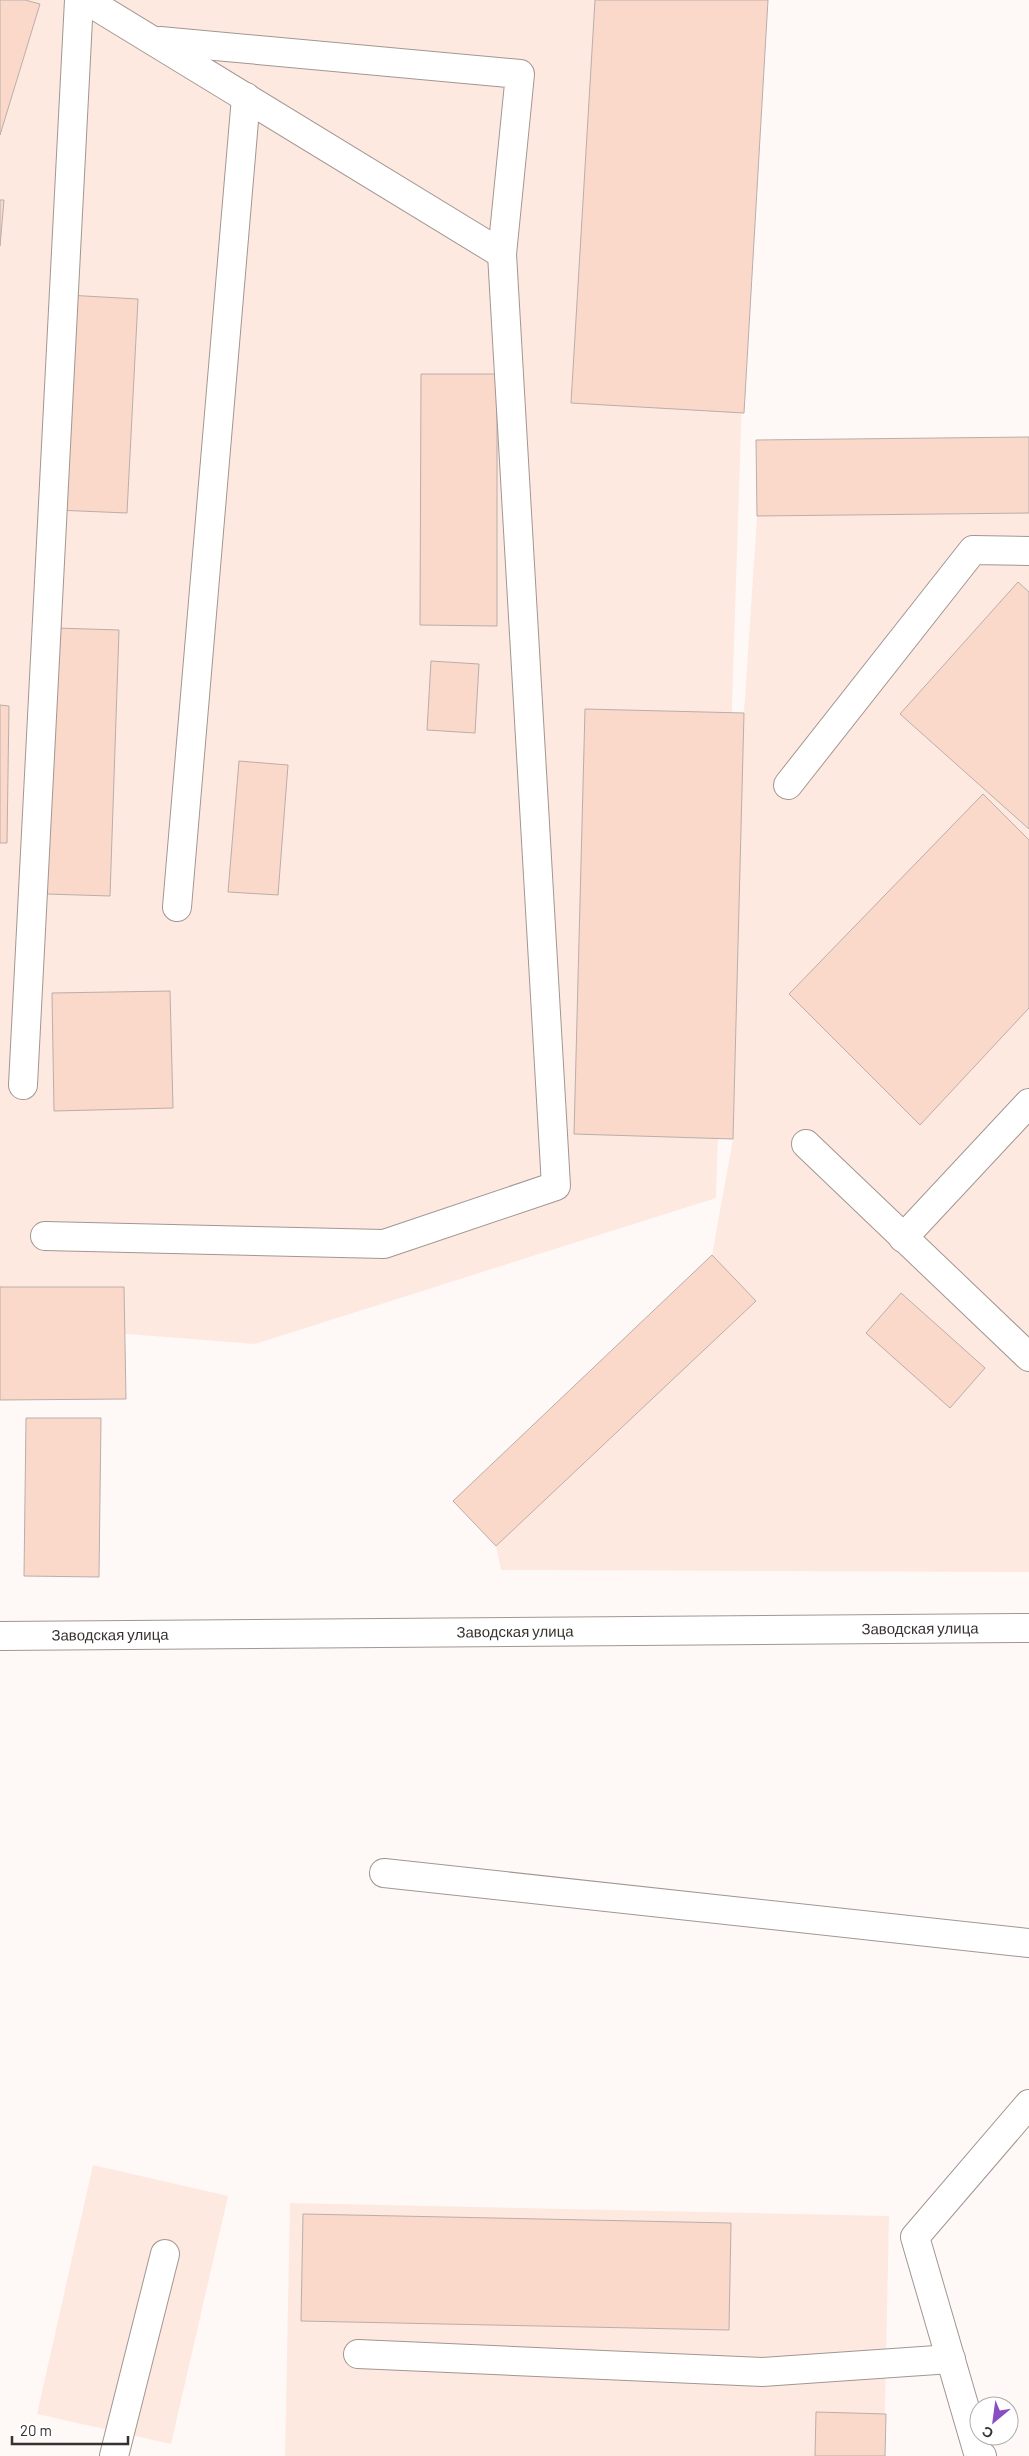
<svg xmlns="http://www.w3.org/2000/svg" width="1029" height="2456" font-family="Barlow,sans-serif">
	<rect width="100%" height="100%" fill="#fef9f7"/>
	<g fill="#fee9e0">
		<polygon points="0,0 755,0 716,1198 255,1344 0,1324"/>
		<polygon points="1029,437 1029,1572 501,1570 496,1546 453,1501 712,1255 733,1139 744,713 757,516 756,440"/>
		<polygon points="93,2165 228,2196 171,2444 37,2414"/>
		<polygon points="290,2203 889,2216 884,2456 285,2456"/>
	</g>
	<g fill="#fad8ca" stroke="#baaea9">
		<polygon points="0,0 25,0 40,4 0,135"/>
		<polygon points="595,0 768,0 744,413 571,403"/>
		<polygon points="0,200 4,200 0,246"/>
		<polygon points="67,295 138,299 127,513 56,510"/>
		<polygon points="421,374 497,374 497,626 420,625"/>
		<polygon points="1029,437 1029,513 757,516 756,440"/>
		<polygon points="1018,582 1029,592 1029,829 900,714"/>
		<polygon points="56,628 119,630 110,896 47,894"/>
		<polygon points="431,661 479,664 475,733 427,730"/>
		<polygon points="0,705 9,706 7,843 0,843"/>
		<polygon points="585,709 744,713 733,1139 574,1134"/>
		<polygon points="239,761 288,765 278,895 228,892"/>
		<polygon points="983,794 1029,840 1029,1008 920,1125 789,994"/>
		<polygon points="170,991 173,1108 54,1111 52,993"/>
		<polygon points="712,1255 756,1301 496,1546 453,1501"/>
		<polygon points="0,1287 124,1287 126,1399 0,1400"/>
		<polygon points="901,1293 985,1368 950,1408 866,1333"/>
		<polygon points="26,1418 101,1418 99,1577 24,1576"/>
		<polygon points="303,2214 731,2223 729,2330 301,2321"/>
		<polygon points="816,2412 886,2414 885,2456 815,2456"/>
	</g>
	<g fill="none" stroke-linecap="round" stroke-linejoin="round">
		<defs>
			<g id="minor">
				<polyline points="160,41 520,74 502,254"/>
				<polyline points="788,785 973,550 1029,551"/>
				<polyline points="177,907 246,97"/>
				<polyline points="23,1085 79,0"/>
				<polyline points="806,1144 1029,1357"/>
				<polyline points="45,1236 384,1244 556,1186 502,254 86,0"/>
				<polyline points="903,1238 1029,1103"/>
				<path id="s1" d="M0,1636l1029,-8"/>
				<polyline points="384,1873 1029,1943"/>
				<polyline points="358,2354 762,2372 951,2359"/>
				<polyline points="114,2456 165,2254"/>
				<polyline points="982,2456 978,2453 915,2237 1029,2104"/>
			</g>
		</defs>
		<use href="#minor" stroke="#a29691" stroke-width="30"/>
		<use href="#minor" stroke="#fff" stroke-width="28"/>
	</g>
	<g text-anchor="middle" stroke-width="4.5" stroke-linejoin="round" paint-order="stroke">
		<g font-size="15" fill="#373230" stroke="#fff">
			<text dy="5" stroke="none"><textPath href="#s1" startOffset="920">Заводская улица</textPath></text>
			<text dy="5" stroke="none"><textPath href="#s1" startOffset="515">Заводская улица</textPath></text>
			<text dy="5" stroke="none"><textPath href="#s1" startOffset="110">Заводская улица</textPath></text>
		</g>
	</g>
	<g transform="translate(994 2421) rotate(209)"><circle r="24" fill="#ffffff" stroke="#afadac"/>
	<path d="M0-4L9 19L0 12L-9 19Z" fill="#8a4ec4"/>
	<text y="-8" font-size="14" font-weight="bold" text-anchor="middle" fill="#373230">С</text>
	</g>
	<path d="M12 2436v8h116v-8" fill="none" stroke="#373230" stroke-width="2.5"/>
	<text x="20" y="2436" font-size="15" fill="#373230" stroke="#ffffff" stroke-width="4" paint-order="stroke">20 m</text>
</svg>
